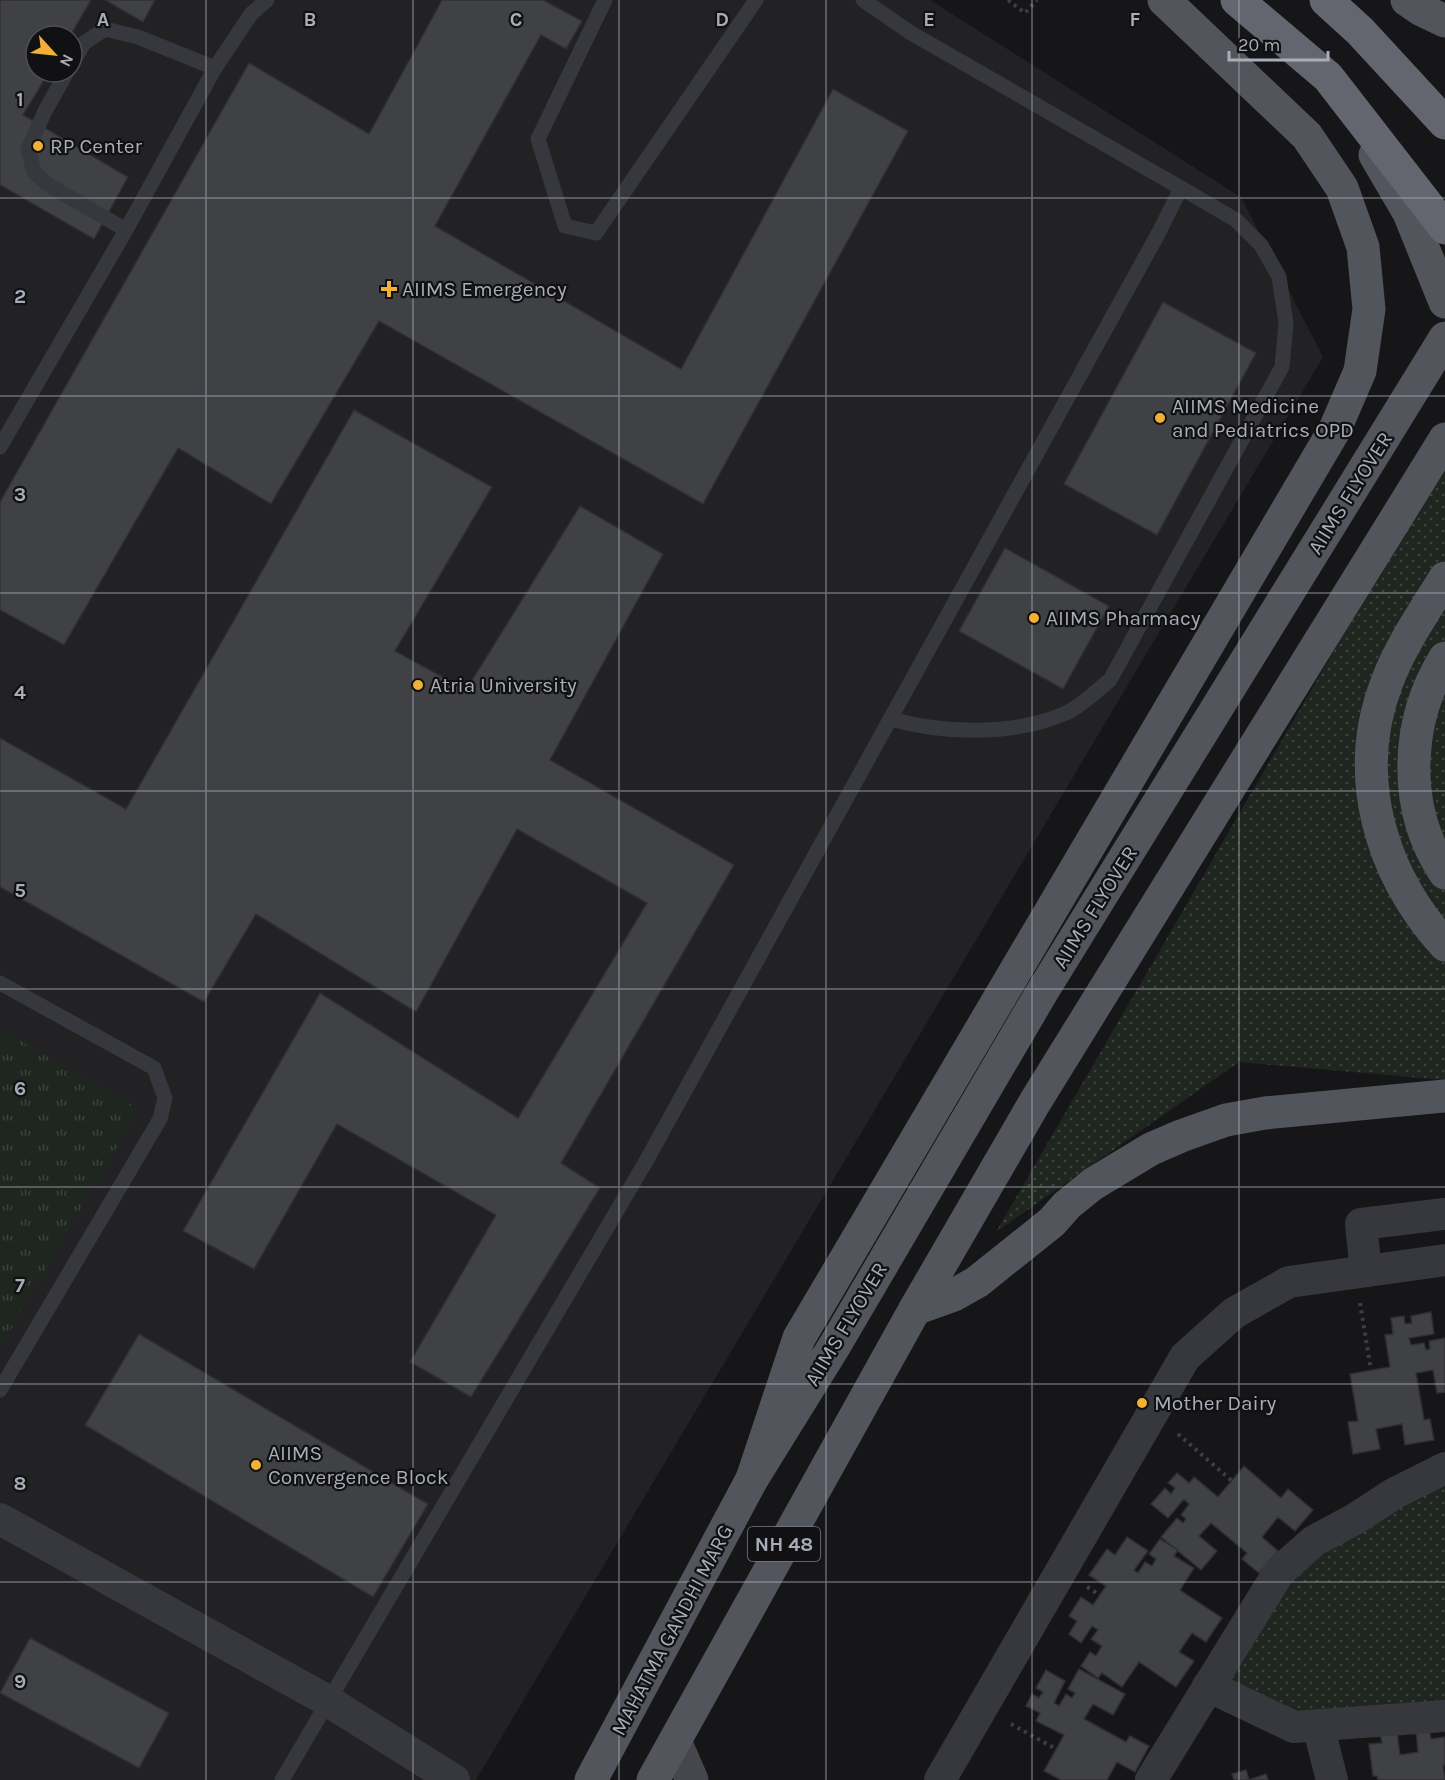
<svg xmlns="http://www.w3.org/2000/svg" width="1445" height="1780" font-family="Karla,sans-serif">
	<defs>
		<pattern id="grass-tufts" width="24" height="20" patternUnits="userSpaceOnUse" patternTransform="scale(1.5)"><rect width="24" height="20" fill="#1e261f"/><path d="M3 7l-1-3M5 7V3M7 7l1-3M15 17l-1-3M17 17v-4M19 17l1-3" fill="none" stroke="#3c433d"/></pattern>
		<pattern id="park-dots" width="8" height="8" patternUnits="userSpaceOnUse" patternTransform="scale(1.5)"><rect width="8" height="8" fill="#1e261f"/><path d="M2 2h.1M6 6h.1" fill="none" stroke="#3c433d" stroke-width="1.8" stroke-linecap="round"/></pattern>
	</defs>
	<rect width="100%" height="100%" fill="#161618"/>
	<path fill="#222225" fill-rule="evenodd" d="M0,0h930l311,197 82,160 -847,1423h-476zM36,36h36v36h-36z"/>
	<polygon fill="url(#grass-tufts)" points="0,1029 139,1109 0,1348"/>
	<g fill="url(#park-dots)">
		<polygon points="1445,460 1445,1080 1239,1062 996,1232"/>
		<polygon points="1445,1481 1445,1701 1295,1714 1229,1682 1290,1581 1325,1553 1400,1506"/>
	</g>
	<g fill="#404145" stroke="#303034" stroke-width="1.5">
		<polygon points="0,0 91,0 70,36 36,36 36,72 49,72 23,115 128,177 94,239 0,185"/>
		<polygon points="105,0 155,0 143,22"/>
		<polygon points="442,0 543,0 582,21 566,49 541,35 435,226 681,369 833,89 908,131 703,504 379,321 271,504 178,448 64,645 0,610 0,502 249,63 369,134"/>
		<polygon points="1163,302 1256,353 1157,535 1064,484"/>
		<polygon points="354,410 492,487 395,651 466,690 580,506 663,554 550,760 734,865 561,1163 600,1188 471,1397 410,1362 496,1215 337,1124 254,1269 183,1231 320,993 518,1118 647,903 517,829 416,1012 256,914 204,1002 0,887 0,738 126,809"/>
		<polygon points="1005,548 1109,606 1063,689 959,631"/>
		<polygon points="1431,1312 1434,1334 1409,1338 1411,1345 1424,1343 1426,1350 1430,1349 1429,1341 1445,1338 1445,1392 1437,1393 1433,1370 1416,1373 1424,1420 1430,1419 1434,1440 1405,1445 1402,1424 1376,1429 1380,1449 1353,1454 1348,1422 1358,1421 1350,1374 1390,1367 1385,1335 1393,1334 1391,1318 1404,1316 1405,1324 1412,1323 1411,1316"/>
		<polygon points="139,1334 428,1504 373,1597 85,1425"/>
		<polygon points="1244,1466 1281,1498 1288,1489 1313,1510 1295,1531 1278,1517 1262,1537 1278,1551 1259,1573 1242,1559 1247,1553 1211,1523 1199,1536 1217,1551 1201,1570 1161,1537 1177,1518 1183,1523 1186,1519 1181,1515 1189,1504 1184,1499 1168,1518 1151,1504 1165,1488 1171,1494 1175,1488 1168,1483 1177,1473 1189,1483 1194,1477 1218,1497"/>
		<polygon points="1127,1537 1148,1551 1134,1570 1138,1573 1145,1562 1152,1566 1156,1559 1149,1554 1160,1539 1178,1550 1174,1556 1194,1568 1180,1590 1222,1618 1206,1642 1192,1633 1179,1652 1194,1661 1176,1687 1139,1662 1122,1687 1102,1673 1098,1678 1081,1666 1090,1652 1096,1656 1102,1646 1091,1639 1098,1630 1092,1626 1081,1643 1069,1634 1077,1621 1069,1616 1081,1597 1093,1605 1106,1586 1089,1575 1107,1549 1115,1555"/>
		<polygon points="30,1638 169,1713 139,1768 0,1693"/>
		<polygon points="1079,1669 1125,1694 1113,1715 1093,1704 1084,1719 1126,1742 1130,1736 1149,1746 1135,1772 1117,1762 1107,1780 1061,1780 1044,1771 1064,1735 1036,1721 1040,1713 1026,1706 1032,1694 1039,1698 1043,1692 1036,1688 1046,1670 1065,1681 1054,1703 1059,1706 1066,1694 1072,1698 1075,1693 1068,1689"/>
		<polygon points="1429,1728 1431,1739 1445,1737 1445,1765 1443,1765 1445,1780 1378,1780 1377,1776 1373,1776 1369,1744 1382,1743 1380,1733 1397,1731 1400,1755 1418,1752 1416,1730"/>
		<polygon points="1246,1770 1249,1780 1266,1774 1268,1780 1234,1780 1232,1774"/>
	</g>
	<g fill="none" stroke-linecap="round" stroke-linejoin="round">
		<g stroke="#3d3f44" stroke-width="4" stroke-dasharray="3 4.5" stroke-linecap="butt">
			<polyline points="1008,0 1025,13 1037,0"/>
			<polyline points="1360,1303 1371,1370"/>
			<polyline points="1178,1434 1232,1481"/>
			<polyline points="1087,1587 1100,1595"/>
			<polyline points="1011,1724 1056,1749"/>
		</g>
		<g stroke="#37383d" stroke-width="15">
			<polyline points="605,0 538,139 565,226 596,233 756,0"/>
			<polyline points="72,64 84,43 105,29 138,37 215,68"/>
			<polyline points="67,72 45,111 28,149 34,172 47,184 126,230"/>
			<polyline points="0,447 126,230 215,68 251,14 267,0"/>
			<path d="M891,719c53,15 123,17 175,-6 16,-7 31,-23 44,-33l172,-313 4,-44 -7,-46 -18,-32 -25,-25 -55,-32"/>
			<polyline points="0,983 154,1068 165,1098 160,1119 0,1390"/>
			<polyline points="282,1780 645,1163 1158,234 1181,188 911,33 863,0"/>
		</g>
		<g stroke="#37383d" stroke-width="32">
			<polyline points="1366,1271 1361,1224 1445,1214"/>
			<polyline points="0,1519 328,1701 454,1780"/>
			<polyline points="1208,1686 1294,1727 1445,1716"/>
			<polyline points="1318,1725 1332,1780"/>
			<polyline points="940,1780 1185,1357 1234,1313 1289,1282 1445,1260"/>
			<polyline points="1151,1780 1279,1572 1314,1541 1355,1519 1395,1493 1445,1468"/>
		</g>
		<polyline stroke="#45474d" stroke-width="33" points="675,1741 692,1780"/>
		<g stroke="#53555c" stroke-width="33">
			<polyline points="1407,0 1420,9 1445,21"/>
			<polyline points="1375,155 1409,213 1445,302"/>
			<path d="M1445,578c-21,34 -44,67 -58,104 -36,93 -7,191 58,263"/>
			<path d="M1445,658c-40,64 -43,151 0,215"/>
			<polyline points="915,1309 954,1295 977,1282 1052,1222 1067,1205 1093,1184 1151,1149 1181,1136 1226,1120 1265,1113 1445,1096"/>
			<polyline points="752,1479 799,1338 1335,429 1360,371 1369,309 1363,247 1342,188 1307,136 1164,0"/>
			<polyline points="591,1780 752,1479 835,1345 1042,992 1445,338"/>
			<polyline points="653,1780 915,1309 1035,1102 1445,439"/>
		</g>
		<g stroke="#63666e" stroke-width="33">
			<polyline points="1237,0 1328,77 1445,228"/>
			<polyline points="1326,0 1360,31 1445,123"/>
		</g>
	</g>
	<path fill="none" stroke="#a8adb8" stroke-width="1.5" stroke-opacity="0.55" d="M206,0v1780M413,0v1780M619,0v1780M826,0v1780M1032,0v1780M1239,0v1780M0,198h1445M0,396h1445M0,593h1445M0,791h1445M0,989h1445M0,1187h1445M0,1384h1445M0,1582h1445"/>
	<g fill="#f2b134" stroke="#111113" stroke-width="2">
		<circle cx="38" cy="146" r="6"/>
		<path d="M386 280h6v6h6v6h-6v6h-6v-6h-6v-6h6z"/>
		<circle cx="1160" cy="418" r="6"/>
		<circle cx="1034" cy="618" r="6"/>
		<circle cx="418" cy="685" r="6"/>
		<circle cx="1142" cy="1403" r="6"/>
		<circle cx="256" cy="1465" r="6"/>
	</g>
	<g text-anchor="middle" stroke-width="4.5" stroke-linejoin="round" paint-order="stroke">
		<rect fill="#111113" stroke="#7b7e86" stroke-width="1.5" x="748" y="1527" width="72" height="34" rx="4.5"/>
		<g font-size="20" font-weight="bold" fill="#a8adb8">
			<text x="784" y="1551">NH 48</text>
		</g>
		<g font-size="21" fill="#a8adb8" stroke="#111113" text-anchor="start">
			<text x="50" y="153">RP Center</text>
			<text x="402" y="296">AIIMS Emergency</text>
			<text x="1172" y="413">AIIMS Medicine<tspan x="1172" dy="24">and Pediatrics OPD</tspan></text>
			<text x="1046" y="625">AIIMS Pharmacy</text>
			<text x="430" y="692">Atria University</text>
			<text x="1154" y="1410">Mother Dairy</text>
			<text x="268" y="1460">AIIMS<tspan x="268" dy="24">Convergence Block</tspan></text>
		</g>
		<g font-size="21" fill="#a8adb8" stroke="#111113">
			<text transform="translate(1350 493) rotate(-58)" y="7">AIIMS FLYOVER</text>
			<text transform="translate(1095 907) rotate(-58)" y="7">AIIMS FLYOVER</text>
			<text transform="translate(846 1324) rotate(-59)" y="7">AIIMS FLYOVER</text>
			<text transform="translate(672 1630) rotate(-62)" y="7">MAHATMA GANDHI MARG</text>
		</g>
	</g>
	<g font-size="20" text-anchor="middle" font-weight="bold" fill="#a8adb8" stroke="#111113" stroke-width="4.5" stroke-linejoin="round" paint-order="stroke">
		<text x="103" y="26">A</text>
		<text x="310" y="26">B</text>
		<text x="516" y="26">C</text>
		<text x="722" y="26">D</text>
		<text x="929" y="26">E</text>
		<text x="1135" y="26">F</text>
		<text x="20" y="106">1</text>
		<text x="20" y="303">2</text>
		<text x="20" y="501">3</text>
		<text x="20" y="699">4</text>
		<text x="20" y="897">5</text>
		<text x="20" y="1095">6</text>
		<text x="20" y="1292">7</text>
		<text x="20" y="1490">8</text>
		<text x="20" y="1688">9</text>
	</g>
	<g transform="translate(54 54) rotate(117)"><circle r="28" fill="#111113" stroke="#4d4f55" stroke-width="1.5"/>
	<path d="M0-4.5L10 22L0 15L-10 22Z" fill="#f2b134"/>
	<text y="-9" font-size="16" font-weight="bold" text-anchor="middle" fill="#a8adb8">N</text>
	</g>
	<path d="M1229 51v9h99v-9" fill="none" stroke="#a8adb8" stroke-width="3"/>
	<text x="1238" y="51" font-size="18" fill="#a8adb8" stroke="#111113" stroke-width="4.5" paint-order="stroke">20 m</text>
</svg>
